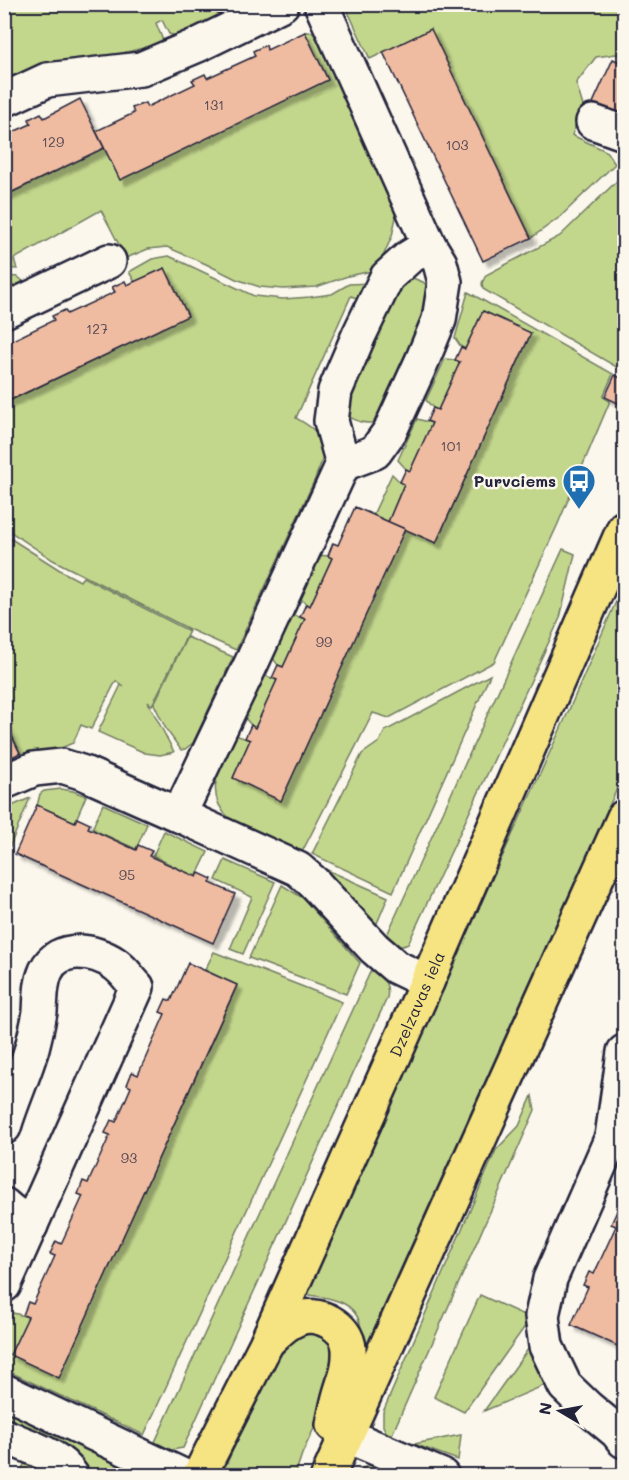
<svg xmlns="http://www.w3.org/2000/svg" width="629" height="1480" font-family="Mali,sans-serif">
	<defs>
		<filter id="shadow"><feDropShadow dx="5.5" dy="5.5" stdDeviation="1.5" flood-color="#0004"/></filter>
	</defs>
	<rect width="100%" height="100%" fill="#fbf7ec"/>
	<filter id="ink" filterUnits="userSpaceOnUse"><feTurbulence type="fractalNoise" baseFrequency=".0167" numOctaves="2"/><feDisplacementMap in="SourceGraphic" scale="12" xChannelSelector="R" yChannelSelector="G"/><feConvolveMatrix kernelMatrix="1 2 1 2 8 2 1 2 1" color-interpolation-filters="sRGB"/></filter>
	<g filter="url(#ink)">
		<g fill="#c3d78c" stroke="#727c64" stroke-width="1.5">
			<polygon points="214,4 218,13 216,20 176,36 169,34 162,20 156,23 164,43 106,57 5,84 5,5"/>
			<polygon points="345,5 624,5 624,55 616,54 596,57 576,83 583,106 572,135 606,151 615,164 560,217 531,238 431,30 370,59"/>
			<polygon points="305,32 312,32 317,39 390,197 396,217 392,236 377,270 348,276 316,287 283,289 260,287 236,279 206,264 167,247 148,249 126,258 101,210 14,259 17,269 5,268 5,196 104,148 121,179 328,80"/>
			<polygon points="617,181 624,184 624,365 618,368 483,289 482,283 486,275 560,236"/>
			<path d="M169,256l85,40 29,3 27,-2 22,-3 17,-10 21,-1 -8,17 -11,-4 -55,122c12,7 27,15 28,32 0,9 -6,20 -9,29l-79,171 -45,-20 -138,-70 -48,-32v-125l183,-87 -23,-48 -30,14 -6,-10 23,-13z"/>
			<polygon points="5,276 18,277 24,282 5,291"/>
			<path d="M410,277l13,5 9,8 1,18 -55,114c-14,3 -24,-1 -35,-10l40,-116z"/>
			<path d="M468,292l145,82 -10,23 7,4 -53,125 -63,136 -105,56 -16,-5 -71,139 -73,-34c-28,-26 -6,-55 6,-83l15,5 -17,38 48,22 124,-271 31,14 95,-210 -48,-22 -18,38 -4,-2 -6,-9z"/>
			<polygon points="445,359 455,360 460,362 438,410 433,408 426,400"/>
			<polygon points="417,419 432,423 410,471 406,469 398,460"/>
			<polygon points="392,474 400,482 404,484 388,522 373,515"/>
			<polygon points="5,535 63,572 80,581 83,577 189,631 152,705 148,702 174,752 160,755 145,753 98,732 121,685 124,687 116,681 91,729 81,725 73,743 25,763 5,720"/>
			<path d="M563,549l12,5 -15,64 -152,326c-10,5 -14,1 -22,-7z"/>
			<polygon points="317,555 328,556 332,558 310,606 306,604 298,596"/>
			<path d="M624,583v190l-266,591c2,-9 4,-19 4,-28 -1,-36 -31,-38 -59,-42l262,-575z"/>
			<polygon points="290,614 305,619 283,667 278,665 271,656"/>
			<polygon points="187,637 233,657 193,743 185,749 181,750 166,729 154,704"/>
			<polygon points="263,675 277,680 255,728 251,725 244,717"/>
			<polygon points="490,675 393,892 312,854 362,754 379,742 385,731"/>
			<polygon points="61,789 73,791 86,796 75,822 37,806 40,794 44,791"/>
			<polygon points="30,798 5,858 5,809"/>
			<polygon points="103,804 147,824 136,849 92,829"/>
			<polygon points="164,831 208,852 196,877 153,856"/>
			<polygon points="225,860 275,882 243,954 230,949 252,897 216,880"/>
			<polygon points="325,869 388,897 375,928"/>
			<polygon points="282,885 303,898 360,963 346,994 249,958"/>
			<polygon points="214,952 342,1002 144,1435 14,1374 5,1365 5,1329 13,1313 28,1317 10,1355 59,1377 237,986 205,970"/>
			<path d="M372,968c10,10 18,14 15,30l-204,450 -12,2 -16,-8z"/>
			<polygon points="532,1096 535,1110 390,1439 383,1426 383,1412 496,1150 519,1126"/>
			<polygon points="480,1295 526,1316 526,1325 464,1412 434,1397"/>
			<polygon points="310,1328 338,1346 335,1383 302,1454 295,1475 221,1476 281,1345"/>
			<polygon points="531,1345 534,1363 550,1383 484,1411"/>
			<polygon points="4,1405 131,1467 127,1475 92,1475 74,1458 5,1426"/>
			<polygon points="461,1435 458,1460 414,1444"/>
			<polygon points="26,1460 41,1471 45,1475 19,1476"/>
			<polygon points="370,1465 380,1468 377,1475 356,1476 360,1469"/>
		</g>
		<g fill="#f0bca1" stroke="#22223b" stroke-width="1.5" filter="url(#shadow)">
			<polygon points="431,29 531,238 483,261 383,52"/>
			<polygon points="305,32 328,80 120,180 96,131 134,113 132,108 145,103 147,107 195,84 192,80 205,74 207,78 255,56 253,51 266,45 267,50"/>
			<polygon points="613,59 624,64 624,118 593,103"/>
			<polygon points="80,99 104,148 4,196 4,136 31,124 29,119 41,113 44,118"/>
			<polygon points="165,268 188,316 4,403 4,339 7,343 54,320 52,316 65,310 67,314 115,292 112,287 125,281 127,285"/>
			<polygon points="483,311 531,333 436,543 388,522 404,484 400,482 406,469 410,471 432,423 427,421 433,408 438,410 460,362 455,360 461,347 465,349"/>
			<polygon points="615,375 624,380 624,394 620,404 605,397"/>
			<polygon points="355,507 405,529 281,801 233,778 250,740 245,738 251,725 255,728 277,680 272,678 278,665 283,667 305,619 300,617 306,604 310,606 332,558 328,556 333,543 338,545"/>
			<polygon points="4,721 20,753 4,761"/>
			<polygon points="37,805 75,822 77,818 90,824 88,828 136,850 138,845 152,851 149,856 197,877 199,873 212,879 210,883 235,894 213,943 15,854"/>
			<polygon points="188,963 237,985 59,1378 10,1355 28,1317 23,1315 28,1302 33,1304 55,1256 50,1254 56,1241 61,1244 83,1196 78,1194 83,1181 88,1183 110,1135 105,1133 111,1120 116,1122 131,1087 127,1085 132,1072 138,1075 165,1014 160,1012 166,999 171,1001"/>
			<polygon points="624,1206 624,1337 620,1347 571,1325 588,1287 583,1285 589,1272 594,1274 616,1226 611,1224 617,1211 621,1213"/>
			<polygon points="4,1470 17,1475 16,1476 4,1476"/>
		</g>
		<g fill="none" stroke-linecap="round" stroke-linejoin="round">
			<defs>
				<g id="minor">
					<polyline points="321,4 429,245 440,263 445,282 439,320 422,361 390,431 375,452 343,464 252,662 179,815 298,869 313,882 374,948 396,967 427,982"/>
					<polyline points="4,100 47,80 141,69 200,44 282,4"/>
					<polyline points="593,122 624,133"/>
					<polyline points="4,311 109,261"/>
					<polyline points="343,464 331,421 335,391 359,335 387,277 408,258 429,245"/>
					<polyline points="4,782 34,769 62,766 84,773 179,815"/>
					<polyline points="624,1052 612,1137 550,1279 542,1316 546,1346 565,1386 588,1408 617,1432 624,1441"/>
					<path d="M4,1127c8,-27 20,-52 28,-79 3,-12 6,-24 8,-36 1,-14 0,-28 6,-41 12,-27 49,-21 69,-7 9,6 15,16 22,23l-133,298"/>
					<polyline points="4,1205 11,1211 31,1225"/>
					<polyline points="4,1391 183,1476"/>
					<polyline points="345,1435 442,1476"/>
					<path d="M4,1436c23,10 54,18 68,40"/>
				</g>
				<g id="major">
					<path d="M268,1341c9,-8 17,-18 29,-22 20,-9 51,7 52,30 1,18 -4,28 -9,45 -3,10 -5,21 -7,31"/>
					<path id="s1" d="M199,1476l67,-132 161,-362 197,-454"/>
					<polyline points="328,1476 624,817"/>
				</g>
			</defs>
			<use href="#minor" stroke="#22223b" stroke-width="38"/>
			<use href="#major" stroke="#22223b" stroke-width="38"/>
			<use href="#minor" stroke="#fbf7ec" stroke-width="33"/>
			<use href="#major" stroke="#f6e381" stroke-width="33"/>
		</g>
	</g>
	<defs>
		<symbol id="bus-pin" viewBox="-11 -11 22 30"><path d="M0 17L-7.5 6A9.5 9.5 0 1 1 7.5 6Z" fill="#1f6fb2" stroke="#fbf7ec"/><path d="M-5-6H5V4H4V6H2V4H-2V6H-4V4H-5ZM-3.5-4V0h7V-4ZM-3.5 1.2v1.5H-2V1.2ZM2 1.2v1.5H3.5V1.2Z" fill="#fff"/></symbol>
	</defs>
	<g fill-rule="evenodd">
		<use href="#bus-pin" x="560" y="462" width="38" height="52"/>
	</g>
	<g text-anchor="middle" stroke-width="5" stroke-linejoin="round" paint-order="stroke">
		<g font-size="14" fill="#564854">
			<text x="214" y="110">131</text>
			<text x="53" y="147">129</text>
			<text x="457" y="150">103</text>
			<text x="97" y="334">127</text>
			<text x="451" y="451">101</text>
			<text x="324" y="647">99</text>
			<text x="127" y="880">95</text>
			<text x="129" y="1163">93</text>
		</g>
		<g font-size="16" font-weight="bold" fill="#22223b" stroke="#fbf7ec" text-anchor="end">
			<text x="556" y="487">Purvciems</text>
		</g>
		<g font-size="16" fill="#22223b" stroke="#fbf7ec">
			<text dy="6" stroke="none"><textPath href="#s1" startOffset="520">Dzelzavas iela</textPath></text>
		</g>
	</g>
	<rect width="629" height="1480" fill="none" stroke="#fbf7ec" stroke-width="24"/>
	<rect x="12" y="12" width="605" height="1456" fill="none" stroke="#22223b" stroke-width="2" filter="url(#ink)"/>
	<g transform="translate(560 1411) rotate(280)" stroke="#fbf7ec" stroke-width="4.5" paint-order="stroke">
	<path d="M0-4.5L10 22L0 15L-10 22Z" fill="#22223b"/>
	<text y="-9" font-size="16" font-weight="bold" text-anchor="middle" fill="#22223b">N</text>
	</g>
</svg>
